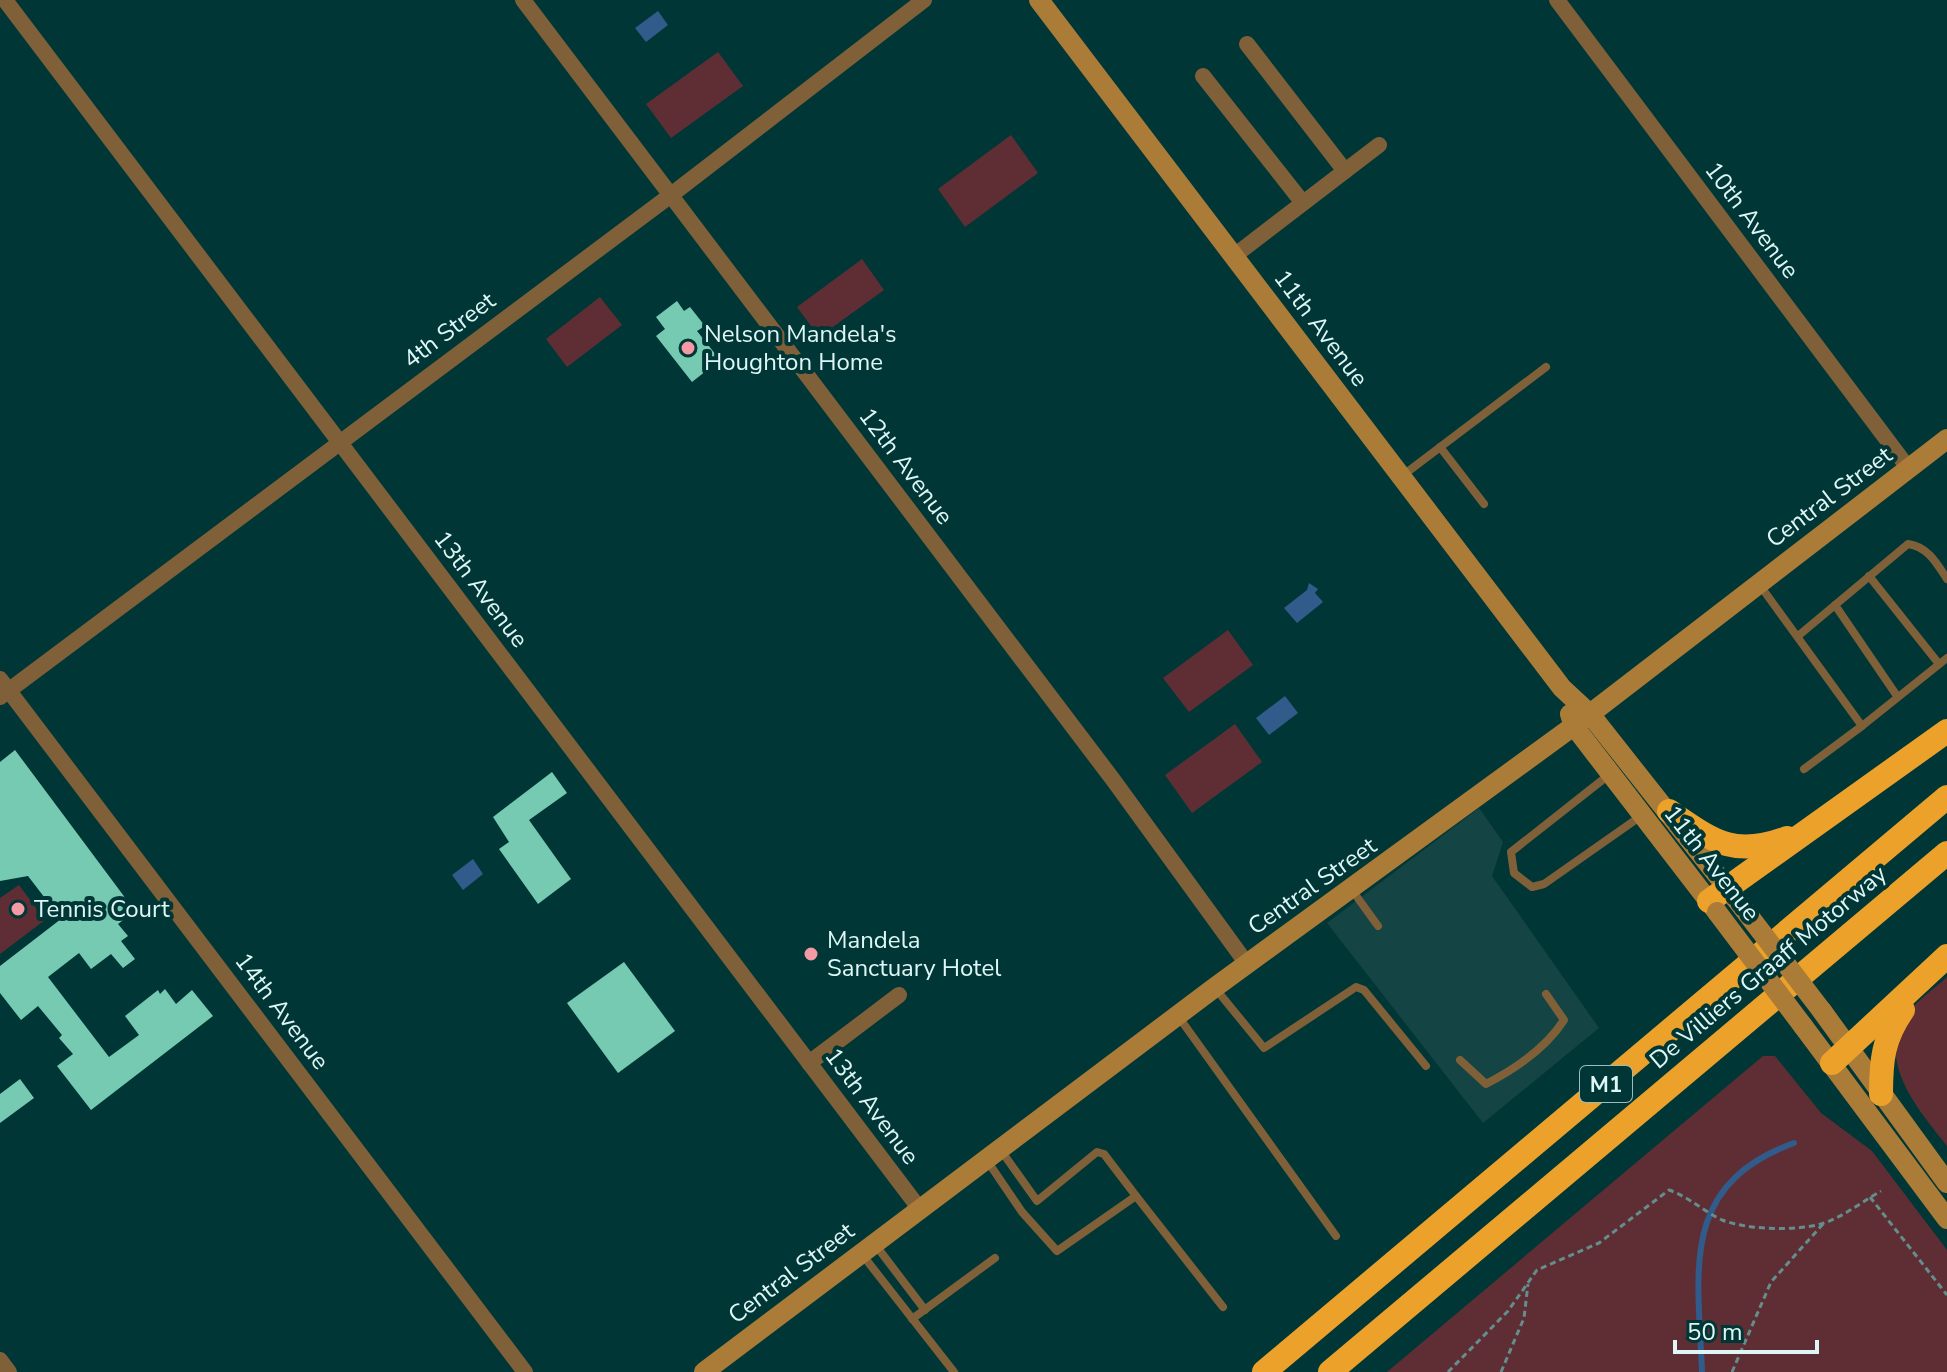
<svg xmlns="http://www.w3.org/2000/svg" width="1947" height="1372" font-family="'Nunito Sans',sans-serif">
	<rect width="100%" height="100%" fill="#003736"/>
	<polygon fill="#144443" points="1479,808 1503,842 1492,876 1599,1028 1483,1123 1327,923"/>
	<g fill="#5e2e34">
		<polygon points="718,52 743,86 671,138 646,104"/>
		<polygon points="1011,135 1038,173 965,227 938,189"/>
		<polygon points="862,259 884,290 819,337 797,307"/>
		<polygon points="600,297 622,325 567,367 546,339"/>
		<polygon points="1228,630 1253,665 1189,712 1163,678"/>
		<polygon points="1235,724 1262,762 1192,813 1165,775"/>
		<polygon points="19,885 45,920 0,954 0,898"/>
		<path d="M1947,977v169c-29,-37 -74,-87 -38,-134 10,-13 26,-24 38,-35z"/>
		<polygon points="1763,1056 1775,1056 1821,1113 1872,1151 1947,1250 1947,1372 1387,1372"/>
	</g>
	<g fill="#305b8a">
		<polygon points="658,11 668,25 646,42 635,28"/>
		<polygon points="1309,583 1318,589 1315,593 1323,602 1297,623 1284,608 1307,590"/>
		<polygon points="1285,696 1298,713 1269,735 1256,718"/>
		<polygon points="473,859 483,874 463,890 452,875"/>
	</g>
	<g fill="none" stroke-linecap="round" stroke-linejoin="round">
		<path stroke="#305b8a" stroke-width="6" d="M1702,1372c-4,-102 -23,-187 92,-229"/>
	</g>
	<g fill="#75cab1">
		<polygon points="677,301 684,311 690,307 705,326 697,331 720,360 692,382 656,336 665,329 656,317"/>
		<polygon points="15,750 135,911 118,924 128,936 121,941 135,959 123,968 111,954 91,969 79,953 48,977 109,1057 139,1035 125,1016 158,990 160,994 165,989 176,1004 192,990 213,1016 91,1110 57,1066 73,1054 59,1038 62,1035 38,1006 21,1020 0,993 0,966 61,919 28,876 0,881 0,762"/>
		<polygon points="552,772 567,793 529,820 571,879 538,904 499,849 509,842 493,817"/>
		<polygon points="624,962 675,1031 618,1073 567,1003"/>
		<polygon points="20,1079 34,1098 0,1123 0,1094"/>
	</g>
	<g fill="none" stroke-linecap="round" stroke-linejoin="round">
		<g stroke="#648e8d" stroke-width="3" stroke-dasharray="6 4" stroke-linecap="butt">
			<polyline points="1870,1197 1947,1295"/>
			<path d="M1448,1372l60,-61 29,-41 62,-27 70,-53c20,7 34,21 53,30 26,10 73,11 99,4 21,-6 42,-23 60,-33"/>
			<polyline points="1501,1372 1524,1318 1528,1284"/>
			<polyline points="1732,1372 1771,1282 1823,1224"/>
		</g>
		<g stroke="#7f6039" stroke-width="8">
			<polyline points="1440,447 1484,504"/>
			<polyline points="1402,476 1546,367"/>
			<polyline points="1869,576 1939,664"/>
			<polyline points="1759,584 1862,726 1804,769"/>
			<polyline points="1835,605 1897,696"/>
			<path d="M1798,636l110,-92c20,3 28,18 39,35"/>
			<polyline points="1862,726 1947,658"/>
			<polyline points="1610,774 1511,852 1514,873 1532,887 1544,884 1641,816"/>
			<polyline points="1352,890 1378,926"/>
			<polyline points="1215,988 1264,1048 1356,987 1364,990 1426,1066"/>
			<polyline points="1178,1016 1336,1236"/>
			<path d="M1460,1060l26,24c29,-15 60,-36 78,-64l-18,-26"/>
			<polyline points="986,1159 1022,1212 1057,1251 1136,1196 1104,1154 1097,1152 1037,1201 1000,1149"/>
			<polyline points="1136,1196 1223,1307"/>
			<polyline points="874,1243 925,1310"/>
			<polyline points="861,1253 954,1372"/>
			<polyline points="912,1319 995,1258"/>
		</g>
		<g stroke="#7f6039" stroke-width="16">
			<polyline points="5,0 919,1208"/>
			<polyline points="523,0 1114,781 1247,964"/>
			<polyline points="1557,0 1909,469"/>
			<polyline points="1247,44 1345,171"/>
			<polyline points="1203,76 1303,203"/>
			<polyline points="1234,256 1379,145"/>
			<polyline points="0,679 525,1372"/>
			<polyline points="0,697 671,195 924,0"/>
			<polyline points="809,1063 899,995"/>
			<polyline points="0,1360 9,1372"/>
		</g>
		<g stroke="#ab7b38" stroke-width="20">
			<polyline points="1039,0 1562,688 1590,714 1736,899"/>
			<polyline points="1570,714 1574,726 1717,912"/>
			<polyline points="1822,1011 1947,1183"/>
			<polyline points="1803,1026 1947,1219"/>
			<polyline points="704,1372 1214,988 1590,714 1947,439"/>
		</g>
		<g stroke="#eca12b" stroke-width="24">
			<path d="M1669,811c44,30 64,47 118,27"/>
			<polyline points="1709,901 1947,731"/>
			<polyline points="1832,1063 1947,956"/>
			<path d="M1881,1094c0,-34 2,-55 22,-84"/>
			<polyline points="1264,1372 1947,797"/>
			<polyline points="1330,1372 1947,853"/>
		</g>
		<g stroke="#ab7b38" stroke-width="20">
			<polyline points="1736,899 1822,1011"/>
			<polyline points="1717,912 1803,1026"/>
		</g>
	</g>
	<g fill="#f49aa4" stroke="#003736" stroke-width="3">
		<circle cx="688" cy="348" r="8"/>
		<circle cx="18" cy="909" r="8"/>
		<circle cx="811" cy="954" r="8"/>
	</g>
	<g text-anchor="middle" stroke-width="8" stroke-linejoin="round" paint-order="stroke">
		<rect fill="#003736" stroke="#9bbdbc" stroke-width="2" x="1580" y="1066" width="52" height="36" rx="6"/>
		<g font-size="22" font-weight="bold" fill="#def7f6">
			<text x="1606" y="1092">M1</text>
		</g>
		<g font-size="24" fill="#def7f6" stroke="#003736">
			<text transform="translate(1752 220) rotate(53)" y="8">10th Avenue</text>
			<text transform="translate(1321 328) rotate(53)" y="8">11th Avenue</text>
			<text transform="translate(449 330) rotate(-37)" y="8">4th Street</text>
			<text transform="translate(906 466) rotate(53)" y="8">12th Avenue</text>
			<text transform="translate(1829 497) rotate(-37)" y="8">Central Street</text>
			<text transform="translate(481 589) rotate(53)" y="8">13th Avenue</text>
			<text transform="translate(1712 863) rotate(52)" y="8">11th Avenue</text>
			<text transform="translate(1312 886) rotate(-35)" y="8">Central Street</text>
			<text transform="translate(1768 967) rotate(-40)" y="8">De Villiers Graaff Motorway</text>
			<text transform="translate(282 1011) rotate(53)" y="8">14th Avenue</text>
			<text transform="translate(872 1106) rotate(53)" y="8">13th Avenue</text>
			<text transform="translate(791 1273) rotate(-37)" y="8">Central Street</text>
		</g>
		<g font-size="24" fill="#def7f6" stroke="#003736" text-anchor="start">
			<text x="704" y="342">Nelson Mandela's<tspan x="704" dy="28">Houghton Home</tspan></text>
			<text x="34" y="917">Tennis Court</text>
			<text x="827" y="948">Mandela<tspan x="827" dy="28">Sanctuary Hotel</tspan></text>
		</g>
	</g>
	<path d="M1675 1340v12h142v-12" fill="none" stroke="#def7f6" stroke-width="4"/>
	<text x="1687" y="1340" font-size="24" fill="#def7f6" stroke="#003736" stroke-width="6" paint-order="stroke">50 m</text>
</svg>
